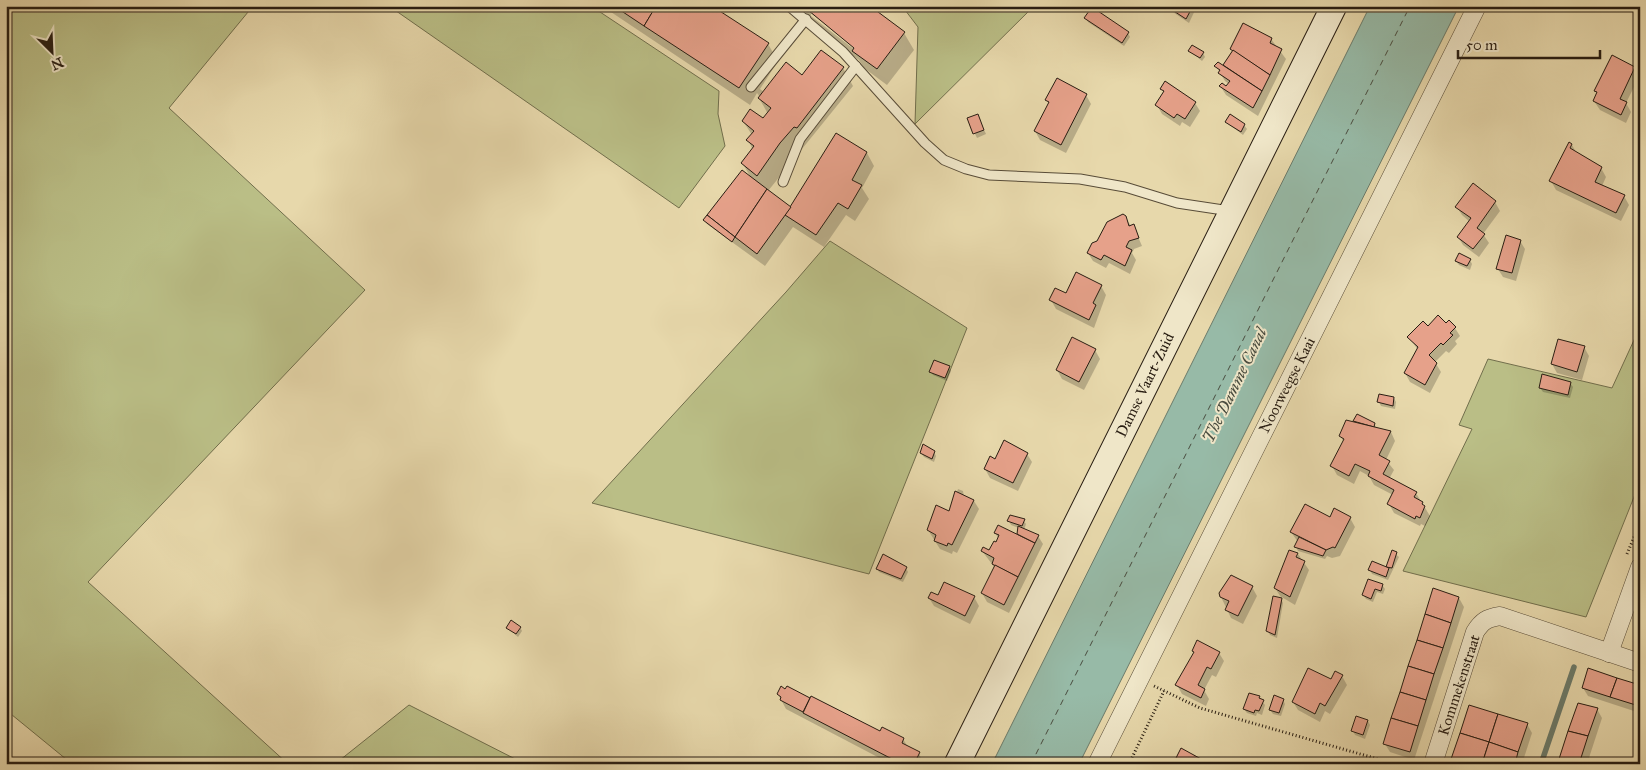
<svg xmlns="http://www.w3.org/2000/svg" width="1646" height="770" font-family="'IM FELL Great Primer',serif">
	<rect width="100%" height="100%" fill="#e7d8ab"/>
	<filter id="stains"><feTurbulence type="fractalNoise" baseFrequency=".004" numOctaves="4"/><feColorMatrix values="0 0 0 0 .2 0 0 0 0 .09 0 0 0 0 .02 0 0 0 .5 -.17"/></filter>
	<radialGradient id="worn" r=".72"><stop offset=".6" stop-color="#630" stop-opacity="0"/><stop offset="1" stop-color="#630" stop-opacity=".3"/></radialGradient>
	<g fill="#babe86" stroke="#716e4c">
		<polygon points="6,6 253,6 169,108 365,290 88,582 288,764 72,764 6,710"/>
		<polygon points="389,6 591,6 719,91 718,114 725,146 679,208"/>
		<polygon points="902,6 1034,6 915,124 918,27"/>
		<polygon points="830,241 967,328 869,574 592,503 786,292"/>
		<polygon points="1640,327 1640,482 1586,617 1403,571 1472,429 1459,425 1488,359 1612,388"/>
		<polygon points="409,705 525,764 335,764"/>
	</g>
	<polygon fill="#97baa7" stroke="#6b7b6b" points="1370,6 1459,6 1079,764 992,764"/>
	<g fill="#0003" fill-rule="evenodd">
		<polygon points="602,6 710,6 768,44 778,61 760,89 764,92 802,77 822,51 843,68 853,86 768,191 791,209 836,134 867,153 874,166 862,188 869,199 855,221 846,215 824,247 793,227 765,266 707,224 705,220 751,178 743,164 753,150 748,140 752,135 743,121 763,120 768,114 759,98 760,97 757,93 750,105"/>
		<path d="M799,6h69l36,27 10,17 -27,35 -23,-17 -5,-8 -45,-35 -7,-12zM811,13l49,38 -1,2 -48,-37z"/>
		<polygon points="1164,6 1197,6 1189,23"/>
		<polygon points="1287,6 1299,6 1296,11"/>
		<polygon points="1637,6 1640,6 1640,17 1635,9"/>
		<polygon points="1086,18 1128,33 1130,37 1124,46 1088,22"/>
		<polygon points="1271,39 1286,59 1258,116 1226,95 1221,87 1227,88 1229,84 1225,81 1216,66 1224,67 1233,52"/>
		<polygon points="1190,51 1203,53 1205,57 1202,61"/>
		<polygon points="1634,68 1639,77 1626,103 1631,112 1626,123 1600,110 1594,101 1598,95 1596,91"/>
		<polygon points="1057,80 1086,95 1091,104 1066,153 1040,140 1035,131 1049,104 1047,100"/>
		<polygon points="1162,89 1195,103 1200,111 1190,127 1182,122 1180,126 1162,114 1157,105 1164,93"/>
		<polygon points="968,119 979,119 986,134 977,138"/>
		<polygon points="1226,122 1244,125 1247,129 1243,135"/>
		<polygon points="1572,145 1576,152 1601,168 1606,177 1602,186 1624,196 1629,205 1621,221 1556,190 1551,181"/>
		<polygon points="1473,185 1495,202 1500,211 1483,234 1489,243 1479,257 1463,245 1458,237 1470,222 1462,215 1457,207"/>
		<polygon points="1125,217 1131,226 1133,225 1142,246 1134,249 1132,253 1136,260 1130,274 1109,263 1106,268 1093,261 1088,253"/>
		<polygon points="1520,241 1525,249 1516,281 1503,277 1498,269"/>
		<polygon points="1470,260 1472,264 1470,270 1459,265 1456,261"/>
		<polygon points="1101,286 1106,295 1094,328 1056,309 1051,300"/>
		<polygon points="1446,325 1455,328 1460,336 1455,341 1457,344 1449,353 1446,351 1435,362 1441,372 1430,393 1410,382 1405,373 1418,350 1409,337"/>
		<polygon points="1584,347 1589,356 1582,380 1557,373 1552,364"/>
		<polygon points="1095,350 1100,359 1084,390 1062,379 1057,370"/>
		<polygon points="949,367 951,371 947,381 933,375 930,371"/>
		<polygon points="1570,383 1573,387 1570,398 1543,392 1540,388"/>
		<polygon points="1394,398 1396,402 1395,409 1381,406 1379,402"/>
		<polygon points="1357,416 1374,424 1377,429 1391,432 1395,441 1386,460 1394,470 1389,479 1416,493 1430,516 1425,526 1421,524 1420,526 1394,513 1389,504 1393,495 1374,485 1369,476 1360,471 1354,484 1337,475 1332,466 1344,442 1340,436 1353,423"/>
		<polygon points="934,452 936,456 934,462 924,457 921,453"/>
		<polygon points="1027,454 1032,462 1018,491 990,478 985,469 995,461"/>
		<polygon points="958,489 963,491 964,497 974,501 979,509 957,553 953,551 952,554 940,549 928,530 950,512"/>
		<polygon points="1335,510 1350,518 1355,527 1340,556 1332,558 1327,556 1325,559 1298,551 1296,547 1298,542 1291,532 1330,519"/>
		<polygon points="1009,521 1024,521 1026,524 1024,530 1038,536 1043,544 1009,613 987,602 982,593 995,568 982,551 989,552 996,544 999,539 995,533 1018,536 1019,528 1011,525"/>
		<polygon points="1393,552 1399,557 1388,580 1372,574 1370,570 1387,568"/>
		<polygon points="1298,554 1309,570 1295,605 1280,596 1275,588"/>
		<polygon points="877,568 906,568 908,572 903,582 879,572"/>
		<polygon points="1232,577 1252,587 1257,596 1243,624 1231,618 1221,597"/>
		<polygon points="1369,580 1382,585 1385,589 1383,594 1377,592 1373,602 1366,599 1363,595"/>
		<polygon points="974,597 979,606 970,624 934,606 929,598"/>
		<polygon points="1459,598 1464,607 1414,760 1390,752 1385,744"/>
		<polygon points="1281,599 1283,603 1277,638 1270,635 1268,631"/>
		<polygon points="520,627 522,631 518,637 508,628"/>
		<polygon points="1193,651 1219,653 1224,661 1216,677 1212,675 1204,690 1209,699 1206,706 1182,694 1177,685 1194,653"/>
		<polygon points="1342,676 1347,685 1330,714 1325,711 1320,722 1298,710 1293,702"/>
		<polygon points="1640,687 1640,713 1588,696 1583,688"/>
		<polygon points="787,688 881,733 903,739 908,747 919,753 923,764 891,764 786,709 778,694"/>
		<polygon points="1259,697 1265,705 1262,715 1257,713 1256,716 1247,713 1244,709"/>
		<polygon points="1283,700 1285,704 1281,716 1273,714 1270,710"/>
		<polygon points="1470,706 1527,724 1532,733 1522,764 1453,764"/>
		<polygon points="1597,709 1602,718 1587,764 1563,764 1561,759"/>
		<polygon points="1368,721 1370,725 1365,739 1355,735 1353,731"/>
	</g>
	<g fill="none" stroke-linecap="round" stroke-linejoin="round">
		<polyline stroke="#6b7b6b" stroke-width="5.5" points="1541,764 1574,667"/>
		<polyline stroke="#494c3f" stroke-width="1" stroke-dasharray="6 5" stroke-linecap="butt" points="1031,764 1410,6"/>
	</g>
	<g fill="#e6a18a" stroke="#281d12">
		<polygon points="614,6 656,6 644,26"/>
		<polygon points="656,6 712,6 769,43 739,88 644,26"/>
		<polygon points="803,6 870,6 905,32 877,69 852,51 854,48"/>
		<polygon points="1166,6 1193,6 1186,19"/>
		<polygon points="1092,7 1129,32 1122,43 1084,18"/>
		<polygon points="1243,23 1272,38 1270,43 1282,49 1270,75 1230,49"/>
		<polygon points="1192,45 1204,52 1200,58 1188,51"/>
		<polygon points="821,50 844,67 797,128 794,127 780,143 757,176 741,163 754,146 746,140 754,131 742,121 750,109 763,118 771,108 758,98 786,62 802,75"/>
		<polygon points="1233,50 1270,75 1262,91 1223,65"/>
		<polygon points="1612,55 1635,67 1620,99 1627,102 1621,115 1593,101 1597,92 1594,91"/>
		<polygon points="1218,62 1262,91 1253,108 1219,86 1222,83 1226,86 1230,81 1218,73 1220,70 1214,66"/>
		<polygon points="1057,78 1087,94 1061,145 1034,131 1049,102 1045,100"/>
		<polygon points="1165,81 1196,102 1185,119 1177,114 1174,118 1155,105 1164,91 1160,89"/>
		<polygon points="978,114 984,130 973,134 967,118"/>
		<polygon points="1230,114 1245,124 1241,132 1225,122"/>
		<polygon points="836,133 867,152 852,180 862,185 848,209 838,203 816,235 785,215"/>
		<polygon points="1569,142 1572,144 1570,148 1602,167 1595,182 1625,195 1616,213 1549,181"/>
		<polygon points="742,170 767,189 735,237 707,215"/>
		<polygon points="1473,183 1496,201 1477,228 1485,234 1473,249 1457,237 1471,218 1455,207"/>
		<polygon points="767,189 791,207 757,254 735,237"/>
		<polygon points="1123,214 1126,216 1129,226 1134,224 1139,238 1129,241 1126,247 1132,250 1125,266 1104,255 1101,260 1087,253 1092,243 1097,241 1107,222"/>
		<polygon points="707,215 735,237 732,242 703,220"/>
		<polygon points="1506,235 1521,240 1512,273 1496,269"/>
		<polygon points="1459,253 1471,259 1467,266 1455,261"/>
		<polygon points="1076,272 1102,285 1093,303 1096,305 1089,320 1049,300 1055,288 1066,293"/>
		<polygon points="1438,315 1446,323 1449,320 1456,327 1450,333 1453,335 1443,345 1441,343 1429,355 1437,363 1425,385 1404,373 1418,347 1407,337 1423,321 1428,326"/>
		<polygon points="1072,337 1096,349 1079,382 1056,370"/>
		<polygon points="1558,339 1585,346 1577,372 1551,364"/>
		<polygon points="934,360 950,366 945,378 929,372"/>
		<polygon points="1542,374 1571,382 1568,395 1539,388"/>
		<polygon points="1379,394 1394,397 1393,406 1377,402"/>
		<polygon points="1357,414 1375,423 1374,427 1353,421"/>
		<polygon points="1346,420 1391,431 1379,455 1390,461 1383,474 1417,492 1414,497 1423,502 1422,504 1425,506 1420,518 1416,516 1415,519 1387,504 1394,490 1368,476 1370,471 1355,464 1349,476 1330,466 1344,439 1339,436"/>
		<polygon points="1004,440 1028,453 1013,483 984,469 990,456 995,459"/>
		<polygon points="923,444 935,451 932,459 920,453"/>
		<polygon points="955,491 974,500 952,545 948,543 947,546 934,541 936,535 927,530 936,505 949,511"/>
		<polygon points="1305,504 1330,517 1334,508 1351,517 1335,548 1333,547 1326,550 1290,532"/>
		<polygon points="1010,515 1025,519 1022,526 1007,521"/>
		<polygon points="998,525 1035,543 1018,577 992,564 994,558 981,551 983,547 989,550 994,541 996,542 999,535 994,533"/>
		<polygon points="1018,526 1039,535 1035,543 1017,534"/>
		<polygon points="1299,537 1326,550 1323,556 1294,547"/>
		<polygon points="1289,550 1298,553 1296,557 1305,561 1290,597 1274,588"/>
		<polygon points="1392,550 1397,552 1392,568 1386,567"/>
		<polygon points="883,554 907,567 901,579 876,569"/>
		<polygon points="1372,561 1389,568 1386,577 1368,570"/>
		<polygon points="995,565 1018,577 1004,605 981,593"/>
		<polygon points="1231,575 1253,586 1238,616 1225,610 1229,601 1220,597 1219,593"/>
		<polygon points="1368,579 1383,584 1381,591 1375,589 1371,599 1362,595"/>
		<polygon points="944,582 975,596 965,616 928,598 931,592 938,595"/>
		<polygon points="1433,588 1459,597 1451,623 1425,614"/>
		<polygon points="1273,596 1282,598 1275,635 1266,631"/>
		<polygon points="1425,614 1451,623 1443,648 1417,640"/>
		<polygon points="511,620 521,627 516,634 506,628"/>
		<polygon points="1197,640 1220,652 1211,669 1207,667 1198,685 1205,689 1201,698 1175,685 1194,652 1192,651"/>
		<polygon points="1417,640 1443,648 1434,674 1408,666"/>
		<polygon points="1408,666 1434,674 1426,700 1400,692"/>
		<polygon points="1308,668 1331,679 1335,671 1343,675 1325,706 1320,703 1315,714 1292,702"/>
		<polygon points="1588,668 1617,678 1610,697 1582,688"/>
		<polygon points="1617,678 1640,685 1639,706 1610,697"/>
		<polygon points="781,686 785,689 787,686 810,698 803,712 780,700 781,697 777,694"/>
		<polygon points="1400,692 1426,700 1418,726 1391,718"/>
		<polygon points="1249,693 1260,696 1259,698 1264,700 1259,711 1255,710 1254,713 1243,709"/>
		<polygon points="1274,695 1284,699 1279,713 1269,710"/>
		<polygon points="811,696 880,731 882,727 904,738 902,743 920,752 914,764 889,764 892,759 803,713"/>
		<polygon points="1578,703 1598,708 1588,736 1568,731"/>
		<polygon points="1469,705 1498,714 1489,742 1460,733"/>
		<polygon points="1498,714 1528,723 1518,752 1489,742"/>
		<polygon points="1356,716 1368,720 1363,735 1351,731"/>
		<polygon points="1391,718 1418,726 1410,752 1383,744"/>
		<polygon points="1568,731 1588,736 1579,764 1559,759"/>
		<polygon points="1460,733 1489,742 1482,764 1450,762"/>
		<polygon points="1489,742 1518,752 1515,764 1482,764"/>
		<polygon points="1181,748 1201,759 1198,764 1173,764"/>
	</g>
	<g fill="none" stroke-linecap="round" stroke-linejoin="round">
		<defs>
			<g id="lane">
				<polyline points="789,6 843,52 925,143 944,160 966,169 989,175 1080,179 1125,187 1177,203 1230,211"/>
				<polyline points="751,87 806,19"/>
				<polyline points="783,182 800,139 856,66"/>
			</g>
			<g id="street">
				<polyline points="1609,653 1640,567"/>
				<polyline points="1097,764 1477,6"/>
				<path d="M1433,764l42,-132c7,-11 12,-14 25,-16l140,47"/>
			</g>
			<polyline id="secondary" points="957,764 1334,6"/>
		</defs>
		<use href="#lane" stroke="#584c38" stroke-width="11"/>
		<use href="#street" stroke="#584c38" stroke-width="19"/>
		<use href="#secondary" stroke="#281d12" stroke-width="27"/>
		<g stroke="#281d12" stroke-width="3" stroke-dasharray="1 2.5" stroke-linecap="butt">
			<polyline points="1627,554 1640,523"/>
			<polyline points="1154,686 1200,708 1395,764"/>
			<polyline points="1129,764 1164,691"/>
		</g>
		<use href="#lane" stroke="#efe6c8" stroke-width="9"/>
		<use href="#street" stroke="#efe6c8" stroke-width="18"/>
		<use href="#secondary" stroke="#efe6c8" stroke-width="25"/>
	</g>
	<g text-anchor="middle" stroke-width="4" stroke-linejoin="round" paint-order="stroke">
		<g font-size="15" fill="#281d12" stroke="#efe6c8">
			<text transform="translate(1145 385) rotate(-64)" y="5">Damse Vaart-Zuid</text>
			<text transform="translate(1287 385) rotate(-63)" y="5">Noorweegse Kaai</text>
			<text transform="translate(1459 685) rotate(-72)" y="5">Kommekenstraat</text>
		</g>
		<g font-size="16" font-style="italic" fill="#494c3f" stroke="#efe6c8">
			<text transform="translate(1234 385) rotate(-64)" y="6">The Damme Canal</text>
		</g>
	</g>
	<rect width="1646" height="770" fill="none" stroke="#e7d8ab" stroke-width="25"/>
	<rect x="8" y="8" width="1631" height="755" fill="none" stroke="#281d12" stroke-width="2.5"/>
	<rect x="12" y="12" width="1621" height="745" fill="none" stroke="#281d12"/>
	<g transform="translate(52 52) rotate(156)" stroke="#efe6c8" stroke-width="4" paint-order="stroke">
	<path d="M0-4L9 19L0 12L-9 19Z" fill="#281d12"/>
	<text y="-8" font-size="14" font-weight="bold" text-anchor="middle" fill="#281d12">N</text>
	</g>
	<path d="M1458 50v8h142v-8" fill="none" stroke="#281d12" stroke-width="2.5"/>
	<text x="1466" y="50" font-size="15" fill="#281d12" stroke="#efe6c8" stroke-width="4" paint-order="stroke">50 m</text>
	<rect width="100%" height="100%" filter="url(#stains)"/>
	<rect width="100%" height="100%" fill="url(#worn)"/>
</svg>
